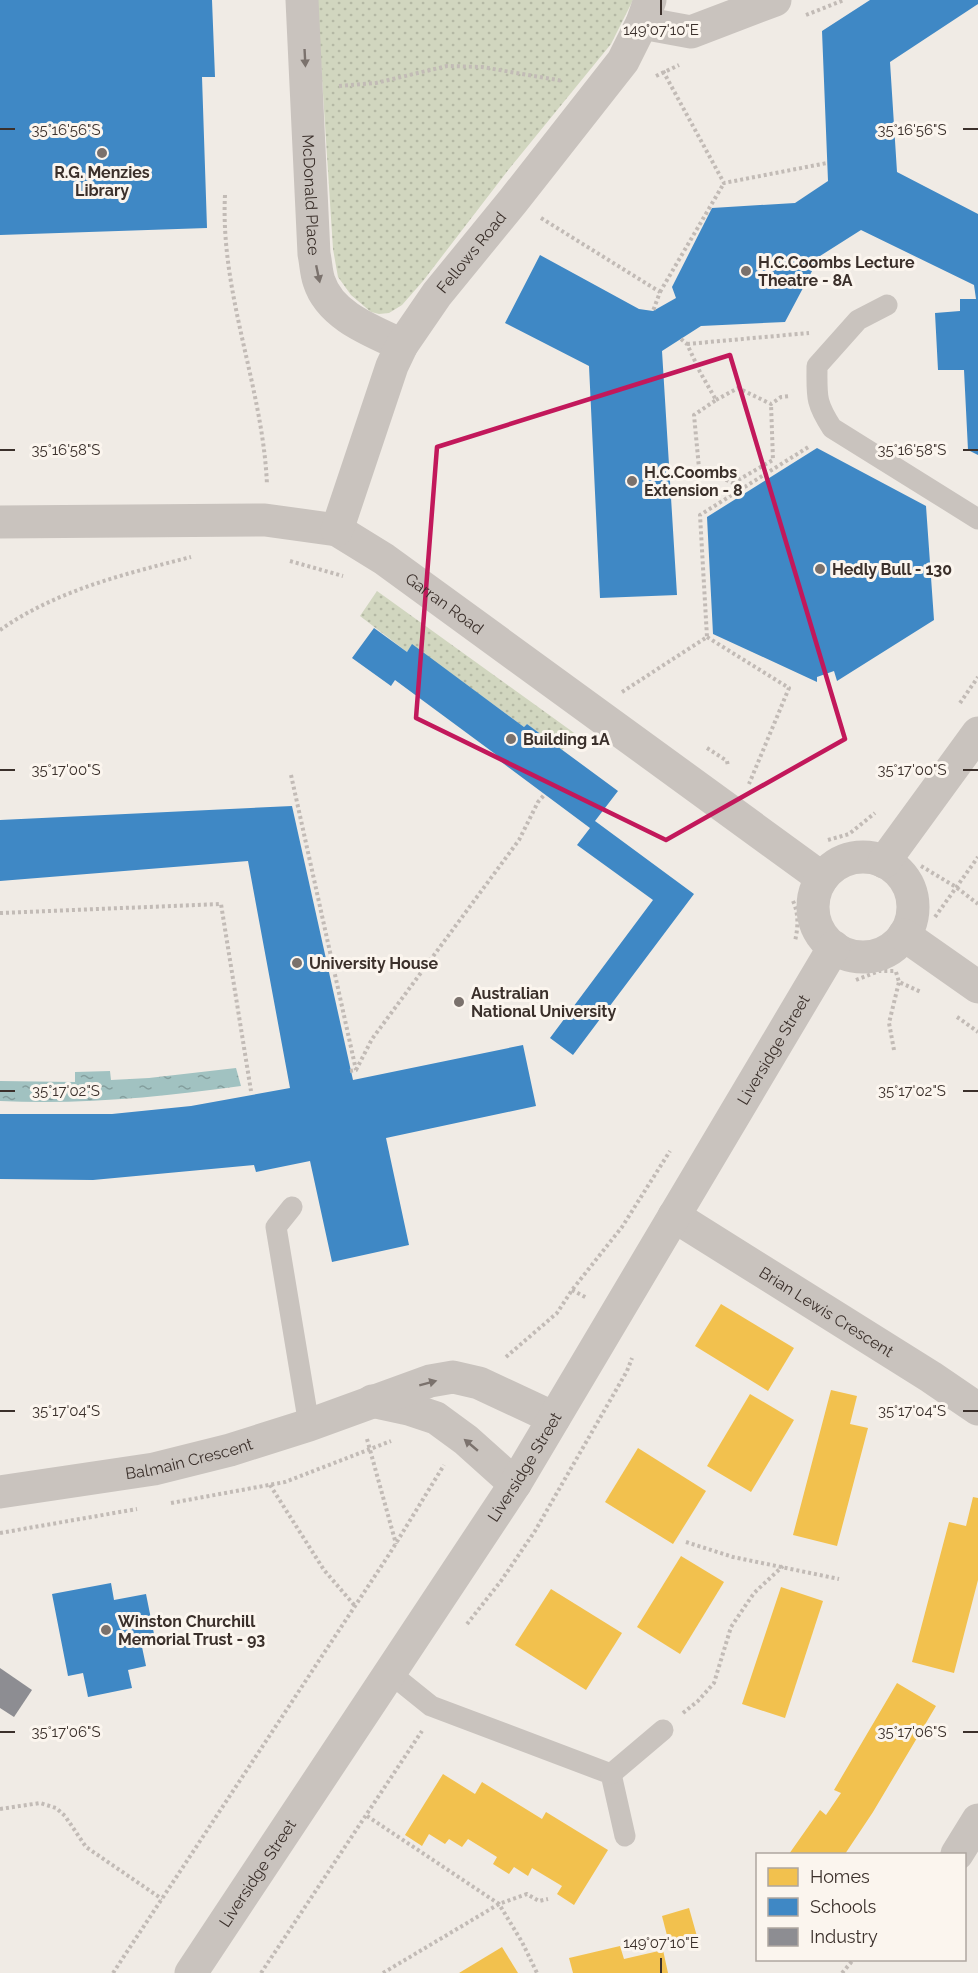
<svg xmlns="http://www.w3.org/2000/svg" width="978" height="1973" font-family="Raleway,sans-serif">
	<defs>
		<pattern id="grass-dots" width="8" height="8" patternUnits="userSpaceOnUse" patternTransform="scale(1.5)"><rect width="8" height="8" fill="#d1d6bf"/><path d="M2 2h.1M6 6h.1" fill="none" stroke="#b4b8a4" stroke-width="1.8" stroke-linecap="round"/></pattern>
		<pattern id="water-ripples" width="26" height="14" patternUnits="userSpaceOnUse" patternTransform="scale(1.5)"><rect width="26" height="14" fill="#a1c2c1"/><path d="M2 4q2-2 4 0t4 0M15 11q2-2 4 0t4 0" fill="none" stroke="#849e9d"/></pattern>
	</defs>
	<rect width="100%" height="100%" fill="#f0ebe5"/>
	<g fill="url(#grass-dots)">
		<polygon points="317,0 633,0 611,44 509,169 423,281 402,305 389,313 379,314 371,312 351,295 338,277 333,249"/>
		<polygon points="377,591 577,735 562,750 527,724 524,727 412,645 407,652 360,616"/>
	</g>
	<path fill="url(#water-ripples)" d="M236,1068l5,18c-80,11 -160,19 -241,15v-20l75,1v-10l35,-1 1,9 38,-2z"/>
	<g fill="#f2c14e">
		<polygon points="721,1304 794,1348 768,1391 695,1346"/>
		<polygon points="831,1390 857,1396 850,1424 868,1428 837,1546 793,1535"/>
		<polygon points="750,1394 794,1420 751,1492 707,1466"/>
		<polygon points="638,1448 706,1491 673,1544 605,1502"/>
		<polygon points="973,1497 978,1498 978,1580 954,1673 912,1662 949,1522 966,1526"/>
		<polygon points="681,1556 724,1582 680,1654 637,1627"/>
		<polygon points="781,1587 823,1601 785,1718 742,1704"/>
		<polygon points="551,1589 622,1633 586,1690 515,1645"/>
		<polygon points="897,1683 936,1706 873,1812 845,1854 789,1854 820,1810 826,1815 841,1793 834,1790"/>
		<polygon points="443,1774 475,1794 482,1782 542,1819 546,1812 608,1850 574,1905 557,1894 562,1886 532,1868 528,1876 514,1867 509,1874 493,1864 497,1857 468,1839 462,1847 449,1839 445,1844 429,1834 422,1846 405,1835"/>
		<polygon points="689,1908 698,1940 670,1947 662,1916"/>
		<polygon points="620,1946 624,1959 663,1950 668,1973 573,1973 569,1958"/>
		<polygon points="502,1947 518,1973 459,1973"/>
	</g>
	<g fill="#3f88c5">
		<polygon points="0,0 212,0 215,77 202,77 207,228 0,235"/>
		<polygon points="870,0 978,0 978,4 890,62 897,172 978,214 978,455 968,450 964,370 938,370 935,313 960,311 960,299 976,299 974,285 861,230 820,256 785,322 701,326 662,351 677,595 600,598 589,366 505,323 540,255 639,309 653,311 676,298 672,287 712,208 795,203 828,181 822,31"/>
		<polygon points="817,448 926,506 934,620 837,681 834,671 817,677 817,682 713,634 707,517"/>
		<polygon points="374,628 407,652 412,644 524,727 527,724 618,791 595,821 694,894 573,1055 550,1038 653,900 577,845 590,828 500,761 502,759 395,680 391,686 352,658"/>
		<polygon points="292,806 353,1080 523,1045 536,1106 386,1138 409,1245 332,1262 310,1161 256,1172 254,1165 93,1180 0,1179 0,1114 112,1114 191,1106 290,1088 248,861 0,881 0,820"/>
		<polygon points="111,1583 114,1600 146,1594 156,1644 142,1647 146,1666 128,1670 132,1688 88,1697 83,1673 68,1676 52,1594"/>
	</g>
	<polygon fill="#8d8d92" points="0,1668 32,1690 14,1717 0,1708"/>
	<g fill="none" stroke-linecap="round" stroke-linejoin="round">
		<g stroke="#c2bbb6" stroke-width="4" stroke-dasharray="3 3" stroke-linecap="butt">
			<polyline points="806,15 844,0"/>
			<polyline points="663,71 724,183 827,163"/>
			<polyline points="656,76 679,65"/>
			<polyline points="339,86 376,83 447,66 482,67 563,81"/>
			<path d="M225,195c-5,99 38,192 42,290"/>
			<polyline points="541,218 660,292 653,311"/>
			<polyline points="660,292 724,183"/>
			<polyline points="681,339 687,344 700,372 716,400 694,415 699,468 733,483 739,490"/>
			<polyline points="687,344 809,333"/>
			<polyline points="716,400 738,388 771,404 781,397 791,396"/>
			<polyline points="733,483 773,460 771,404"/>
			<polyline points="290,561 343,576"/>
			<path d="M0,630c57,-40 125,-56 191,-73"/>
			<polyline points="707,637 789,688 749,784"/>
			<polyline points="622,692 707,637 700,515 810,446"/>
			<polyline points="960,703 978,677"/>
			<polyline points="707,748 727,761 728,766"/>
			<polyline points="291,775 356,1070"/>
			<polyline points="828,840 849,834 875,813"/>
			<polyline points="921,866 956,887 978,904"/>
			<path d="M793,901c6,13 5,27 2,40"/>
			<polyline points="0,913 221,904 251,1091"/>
			<polyline points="935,917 978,857"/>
			<polyline points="896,972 899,982 921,992"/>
			<polyline points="856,980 879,971 895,971"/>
			<polyline points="957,1017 978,1032"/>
			<polyline points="894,1050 889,1023 899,982"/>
			<polyline points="350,1071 356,1070 372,1039 519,840 538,802 545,794"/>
			<polyline points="572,1290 587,1298"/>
			<polyline points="506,1357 557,1313 572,1290 622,1227 670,1151"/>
			<polyline points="367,1439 396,1544"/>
			<polyline points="270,1485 324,1570 355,1606"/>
			<polyline points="171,1503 285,1482 391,1441"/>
			<polyline points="0,1533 137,1509"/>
			<polyline points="686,1542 733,1557 839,1579"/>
			<polyline points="467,1624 501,1581 535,1531 627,1371 632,1358"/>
			<polyline points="683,1713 698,1701 714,1683 731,1627 754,1593 783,1566"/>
			<polyline points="0,1809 40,1803 56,1808 65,1816 86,1847 162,1899"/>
			<polyline points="367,1816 499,1904 522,1942 537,1973"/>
			<polyline points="113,1973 390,1553 444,1465"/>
			<polyline points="261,1973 422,1731"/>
			<polyline points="383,1973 499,1904 527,1894 539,1901 548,1899"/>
			<polyline points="842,1973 853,1960"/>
		</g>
		<g stroke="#c9c3be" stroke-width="21">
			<path d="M887,305l-29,15 -41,46c0,30 -2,36 15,62l146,91"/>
			<polyline points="292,1207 276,1227 309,1425"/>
			<polyline points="390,1673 431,1706 611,1774 625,1836"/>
			<polyline points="611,1774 663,1730"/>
		</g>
		<g stroke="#c9c3be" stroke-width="33">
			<path id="s1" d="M302,0l12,254c2,9 2,19 5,27 11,35 53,50 83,64"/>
			<polyline points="642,23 691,32 775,0"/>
			<path id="s2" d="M0,522l265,-2 72,10 47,29 438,319"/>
			<path id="s3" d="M337,530l55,-164 10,-21 35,-51 76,-93 110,-140 19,-38 8,-23"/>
			<circle cx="863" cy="907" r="50"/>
			<polyline points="884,862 978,733"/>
			<polyline points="904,935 978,987"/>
			<path id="s4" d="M674,1216l257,161 47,32"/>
			<polyline points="372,1401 409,1409 436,1418 466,1440 515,1484"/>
			<path id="s5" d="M0,1492l154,-23 76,-19 79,-25 121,-44 23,-4 26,6 75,35"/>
			<polyline points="957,1854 978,1820"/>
			<path id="s6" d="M191,1973l324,-489 319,-537"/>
		</g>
	</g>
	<defs><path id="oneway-solid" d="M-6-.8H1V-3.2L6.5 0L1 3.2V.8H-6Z" transform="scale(1.5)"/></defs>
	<g fill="#7b726d">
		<use href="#oneway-solid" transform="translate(305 58) rotate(87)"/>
		<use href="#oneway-solid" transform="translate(318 274) rotate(78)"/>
		<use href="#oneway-solid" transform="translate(428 1383) rotate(-15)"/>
		<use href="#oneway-solid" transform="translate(471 1445) rotate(-140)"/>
	</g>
	<path fill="none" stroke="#c2185b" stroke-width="4.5" stroke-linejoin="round" d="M730,355l115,384 -179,101 -250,-122 21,-271z"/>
	<path fill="none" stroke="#3b302b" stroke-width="2" d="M661,0v15M0,129h15M963,129h15M0,450h15M963,450h15M0,770h15M963,770h15M0,1091h15M963,1091h15M0,1411h15M963,1411h15M0,1732h15M963,1732h15M661,1958v15"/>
	<g fill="#7a716c" stroke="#fbf5ee" stroke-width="2">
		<circle cx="102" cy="153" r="6"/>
		<circle cx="746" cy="271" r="6"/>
		<circle cx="632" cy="481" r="6"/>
		<circle cx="820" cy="569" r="6"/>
		<circle cx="511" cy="739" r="6"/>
		<circle cx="297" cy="963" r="6"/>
		<circle cx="459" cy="1002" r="6"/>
		<circle cx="106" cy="1630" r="6"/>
	</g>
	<g text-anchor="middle" stroke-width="6" stroke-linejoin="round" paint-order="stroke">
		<g font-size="16" font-weight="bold" fill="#3b302b" stroke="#fbf5ee" text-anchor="start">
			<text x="102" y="178" text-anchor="middle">R.G. Menzies<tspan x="102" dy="18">Library</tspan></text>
			<text x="758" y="268">H.C.Coombs Lecture<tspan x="758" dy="18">Theatre - 8A</tspan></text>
			<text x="644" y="478">H.C.Coombs<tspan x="644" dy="18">Extension - 8</tspan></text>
			<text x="832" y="575">Hedly Bull - 130</text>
			<text x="523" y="745">Building 1A</text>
			<text x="309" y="969">University House</text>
			<text x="471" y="999">Australian<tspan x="471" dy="18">National University</tspan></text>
			<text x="118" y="1627">Winston Churchill<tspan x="118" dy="18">Memorial Trust - 93</tspan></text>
		</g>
		<g font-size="16" fill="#3b302b" stroke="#fbf5ee">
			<text dy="6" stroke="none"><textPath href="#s1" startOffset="195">McDonald Place</textPath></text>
			<text dy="6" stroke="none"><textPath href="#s3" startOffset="312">Fellows Road</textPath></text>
			<text dy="6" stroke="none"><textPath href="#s2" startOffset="468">Garran Road</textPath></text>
			<text dy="6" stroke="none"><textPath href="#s6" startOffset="1092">Liversidge Street</textPath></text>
			<text dy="6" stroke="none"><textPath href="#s4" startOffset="180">Brian Lewis Crescent</textPath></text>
			<text dy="6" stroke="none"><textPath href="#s5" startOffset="192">Balmain Crescent</textPath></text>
			<text dy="6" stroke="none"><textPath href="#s6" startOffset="606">Liversidge Street</textPath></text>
			<text dy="6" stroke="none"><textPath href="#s6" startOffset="120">Liversidge Street</textPath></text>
		</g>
	</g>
	<g font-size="15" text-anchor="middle" fill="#3b302b" stroke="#fbf5ee" stroke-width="6" stroke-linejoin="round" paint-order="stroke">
		<text x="661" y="35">149°07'10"E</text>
		<text x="66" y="135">35°16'56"S</text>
		<text x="912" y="135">35°16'56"S</text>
		<text x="66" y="455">35°16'58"S</text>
		<text x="912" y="455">35°16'58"S</text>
		<text x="66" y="775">35°17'00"S</text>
		<text x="912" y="775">35°17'00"S</text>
		<text x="66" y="1096">35°17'02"S</text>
		<text x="912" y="1096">35°17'02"S</text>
		<text x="66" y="1416">35°17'04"S</text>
		<text x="912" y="1416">35°17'04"S</text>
		<text x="66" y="1737">35°17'06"S</text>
		<text x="912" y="1737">35°17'06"S</text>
		<text x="661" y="1948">149°07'10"E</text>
	</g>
	<rect x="756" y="1853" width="210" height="108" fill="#fbf5ee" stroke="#aea6a0" stroke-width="1.5"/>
	<rect x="768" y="1868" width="30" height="18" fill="#f2c14e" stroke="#aea6a0" stroke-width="1.5"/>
	<text x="810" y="1883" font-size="18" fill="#3b302b">Homes</text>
	<rect x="768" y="1898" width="30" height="18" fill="#3f88c5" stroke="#aea6a0" stroke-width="1.5"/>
	<text x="810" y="1913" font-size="18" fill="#3b302b">Schools</text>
	<rect x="768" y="1928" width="30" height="18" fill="#8d8d92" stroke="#aea6a0" stroke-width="1.5"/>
	<text x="810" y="1943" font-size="18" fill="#3b302b">Industry</text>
</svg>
